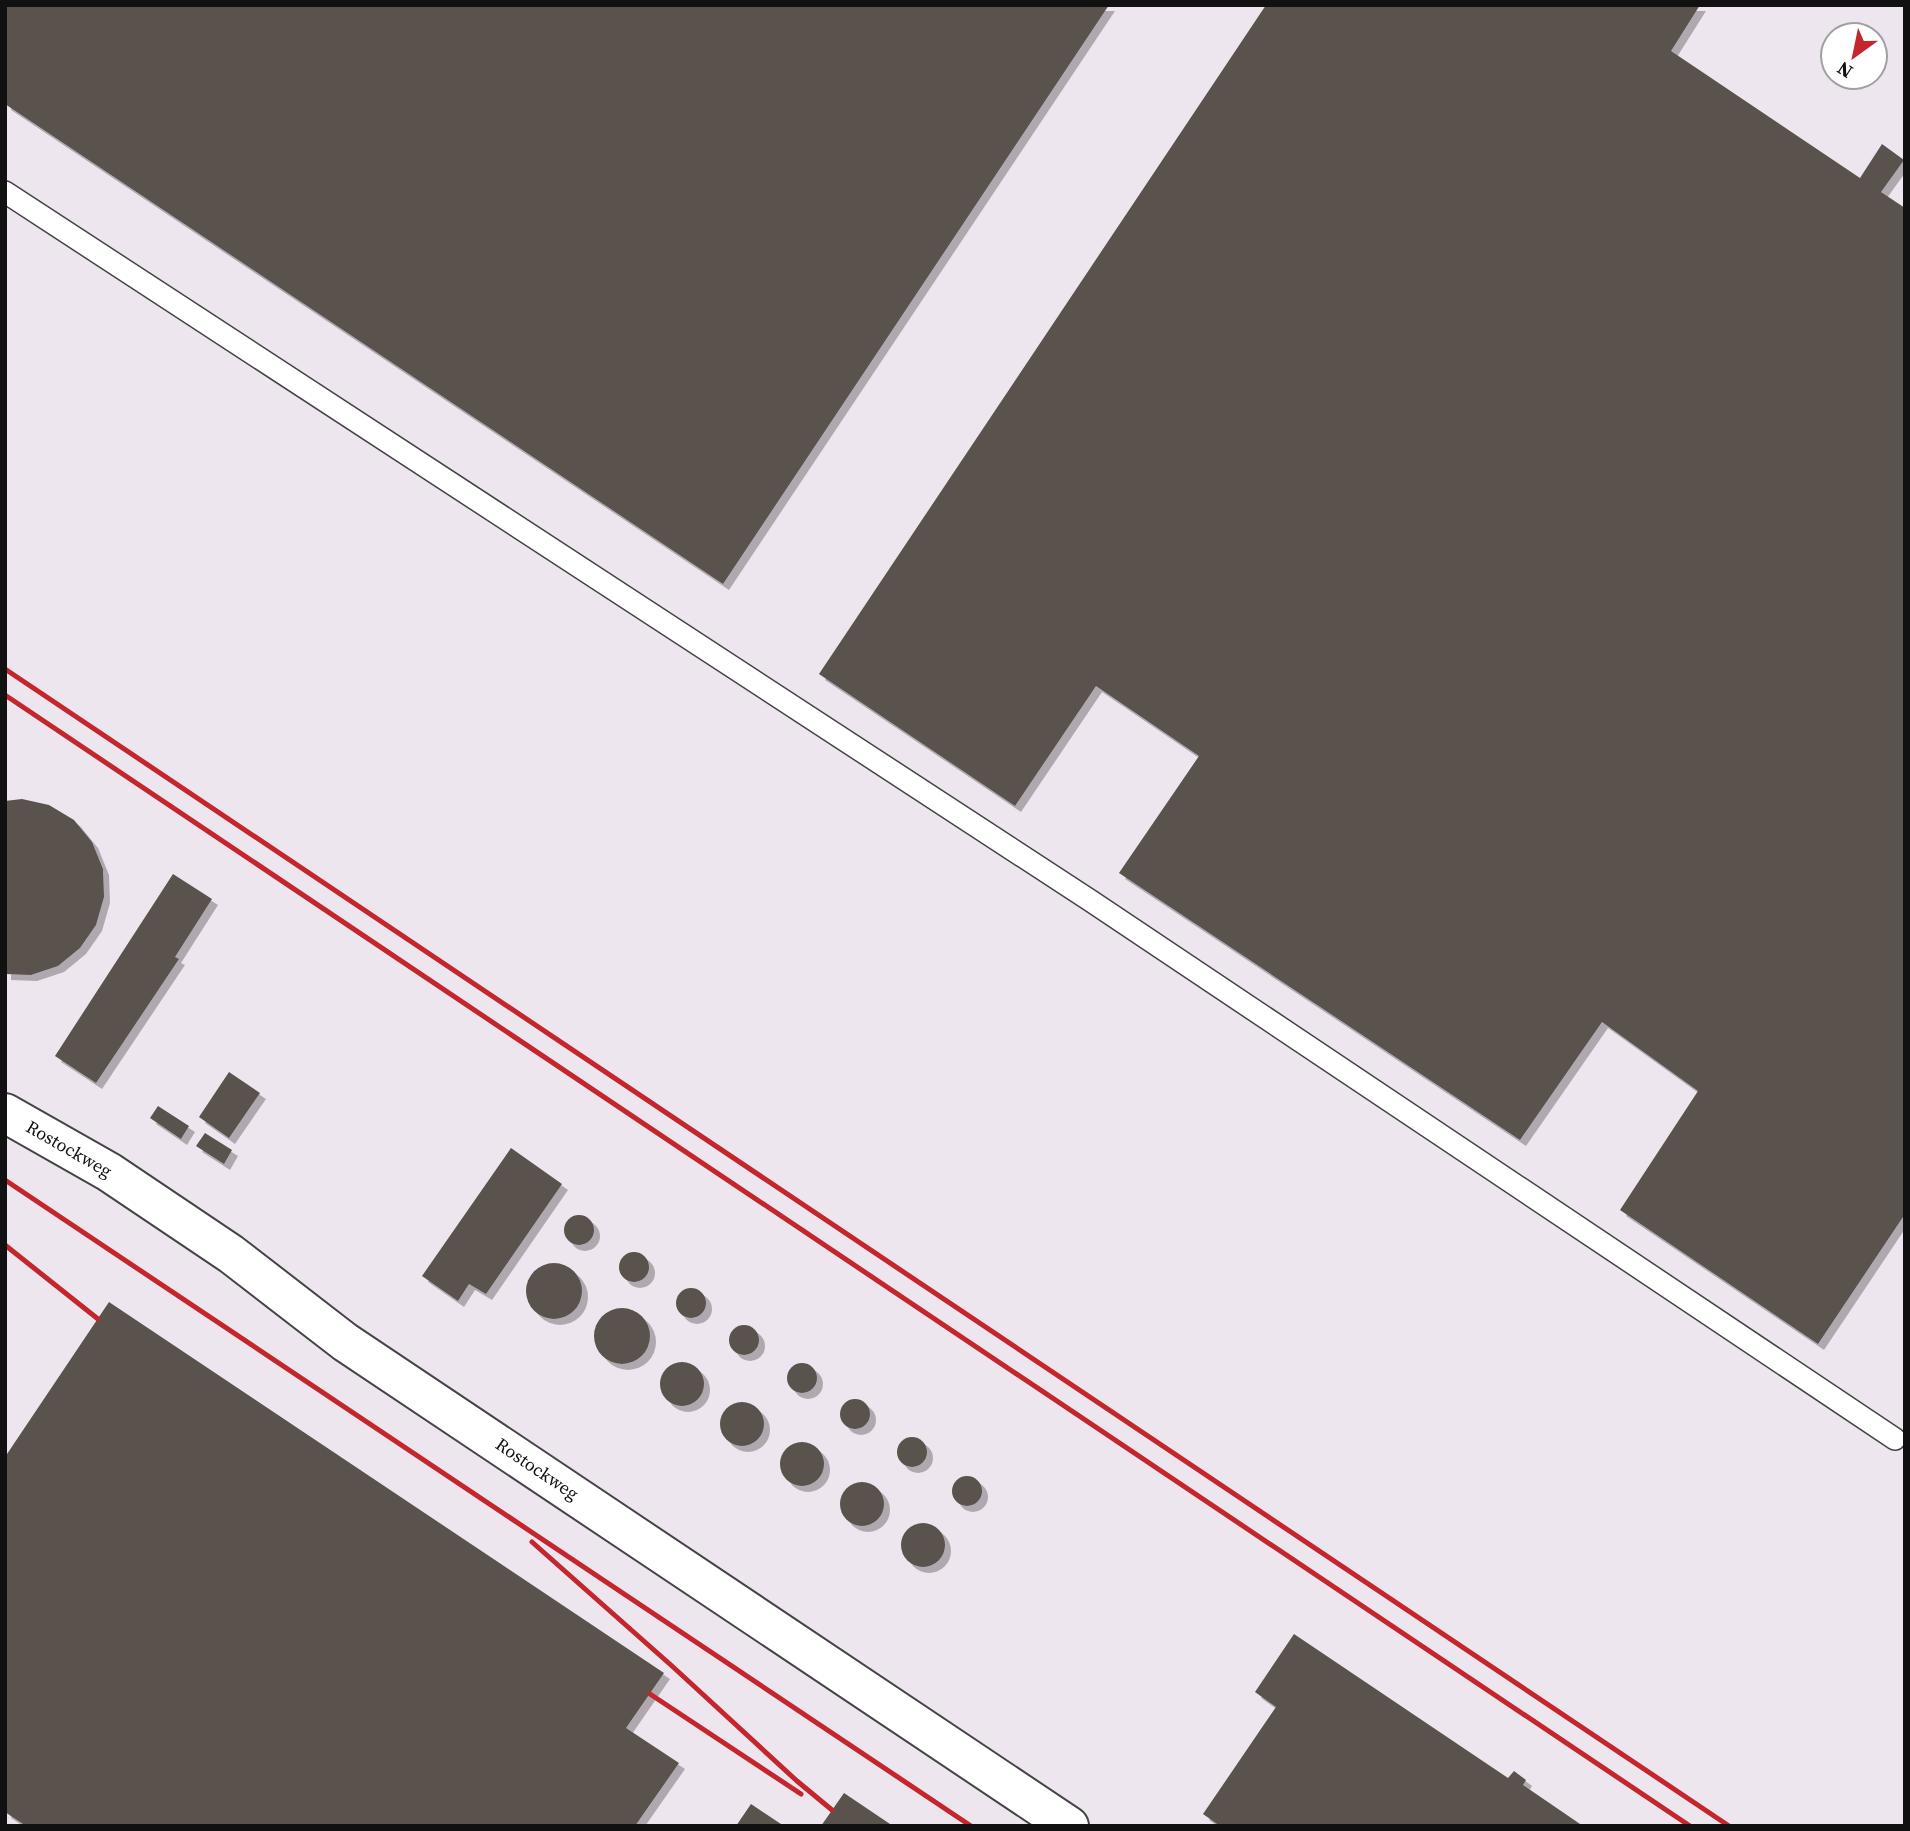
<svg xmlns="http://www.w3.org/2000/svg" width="1910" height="1831" font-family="'Source Serif 4',serif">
	<defs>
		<filter id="shadow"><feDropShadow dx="6" dy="6" stdDeviation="0" flood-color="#0004"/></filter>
	</defs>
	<rect width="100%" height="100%" fill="#fffdf5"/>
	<path fill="#eee6ef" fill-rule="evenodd" d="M5,5h1900v1821h-1900zM1833,35h42v42h-42z"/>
	<g fill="#5a524d" filter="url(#shadow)">
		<polygon points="5,5 1109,5 723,584 5,104"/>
		<polygon points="1266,5 1700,5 1671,51 1860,178 1882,144 1904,160 1881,192 1905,208 1905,1214 1818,1344 1620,1210 1698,1091 1602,1022 1520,1140 1119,873 1199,756 1096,686 1015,806 819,674"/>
		<polygon points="22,799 49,805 74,820 92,842 103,869 104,897 96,925 80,948 58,966 31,975 5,974 5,801"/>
		<polygon points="173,874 212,899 175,957 179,959 96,1083 55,1056"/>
		<polygon points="229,1072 260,1093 229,1138 199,1117"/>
		<polygon points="158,1106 189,1126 181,1139 150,1118"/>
		<polygon points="205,1133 232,1150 224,1164 196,1146"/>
		<polygon points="511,1148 562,1184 486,1294 469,1284 458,1301 422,1276"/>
		<circle cx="579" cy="1230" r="15"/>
		<circle cx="634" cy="1267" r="15"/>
		<circle cx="554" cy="1291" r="28"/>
		<circle cx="691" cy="1303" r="15"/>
		<polygon points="109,1302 664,1673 626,1728 679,1763 635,1826 26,1826 5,1812 5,1457"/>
		<circle cx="622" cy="1336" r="28"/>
		<circle cx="744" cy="1340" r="15"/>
		<circle cx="682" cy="1384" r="22"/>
		<circle cx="802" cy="1378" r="15"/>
		<circle cx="855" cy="1414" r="15"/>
		<circle cx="742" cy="1424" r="22"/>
		<circle cx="912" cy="1452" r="15"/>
		<circle cx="802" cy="1464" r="22"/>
		<circle cx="967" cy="1491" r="15"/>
		<circle cx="862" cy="1504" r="22"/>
		<circle cx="923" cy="1545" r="22"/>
		<polygon points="1294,1634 1508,1778 1514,1771 1526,1780 1523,1785 1583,1826 1220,1826 1203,1814 1276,1707 1255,1692"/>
		<polygon points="844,1793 893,1826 821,1826"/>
		<polygon points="751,1804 784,1826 736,1826"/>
	</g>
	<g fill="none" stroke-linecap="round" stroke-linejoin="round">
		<defs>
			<polyline id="service" points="5,192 1091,901 1895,1439"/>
			<polyline id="minor" points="5,1113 109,1172 231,1254 345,1342 1069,1826"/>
		</defs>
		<use href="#service" stroke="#444" stroke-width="24"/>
		<use href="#minor" stroke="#444" stroke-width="42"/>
		<use href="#service" stroke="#fff" stroke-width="21"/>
		<use href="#minor" stroke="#fff" stroke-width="38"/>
		<g stroke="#c4262e" stroke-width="5">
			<polyline points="5,669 1729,1826"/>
			<polyline points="5,695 1690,1826"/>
			<polyline points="5,1180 971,1826"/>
			<polyline points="5,1245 98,1319"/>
			<polyline points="532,1542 672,1666 797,1781 832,1810"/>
			<polyline points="650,1694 801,1794"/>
		</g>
	</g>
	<g text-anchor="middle" stroke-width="7" stroke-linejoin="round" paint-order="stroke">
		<g font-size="18" fill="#111" stroke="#fff">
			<text transform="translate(69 1149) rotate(30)" y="6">Rostockweg</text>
			<text transform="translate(537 1469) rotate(34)" y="6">Rostockweg</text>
		</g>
	</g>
	<rect width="1910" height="1831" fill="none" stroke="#111111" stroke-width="14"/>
	<g transform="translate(1854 56) rotate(213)"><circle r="33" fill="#ffffff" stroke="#a0a0a0" stroke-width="2"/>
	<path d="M0-5L12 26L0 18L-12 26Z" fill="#c4262e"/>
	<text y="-10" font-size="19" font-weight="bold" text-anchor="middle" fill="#111111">N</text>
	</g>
</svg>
